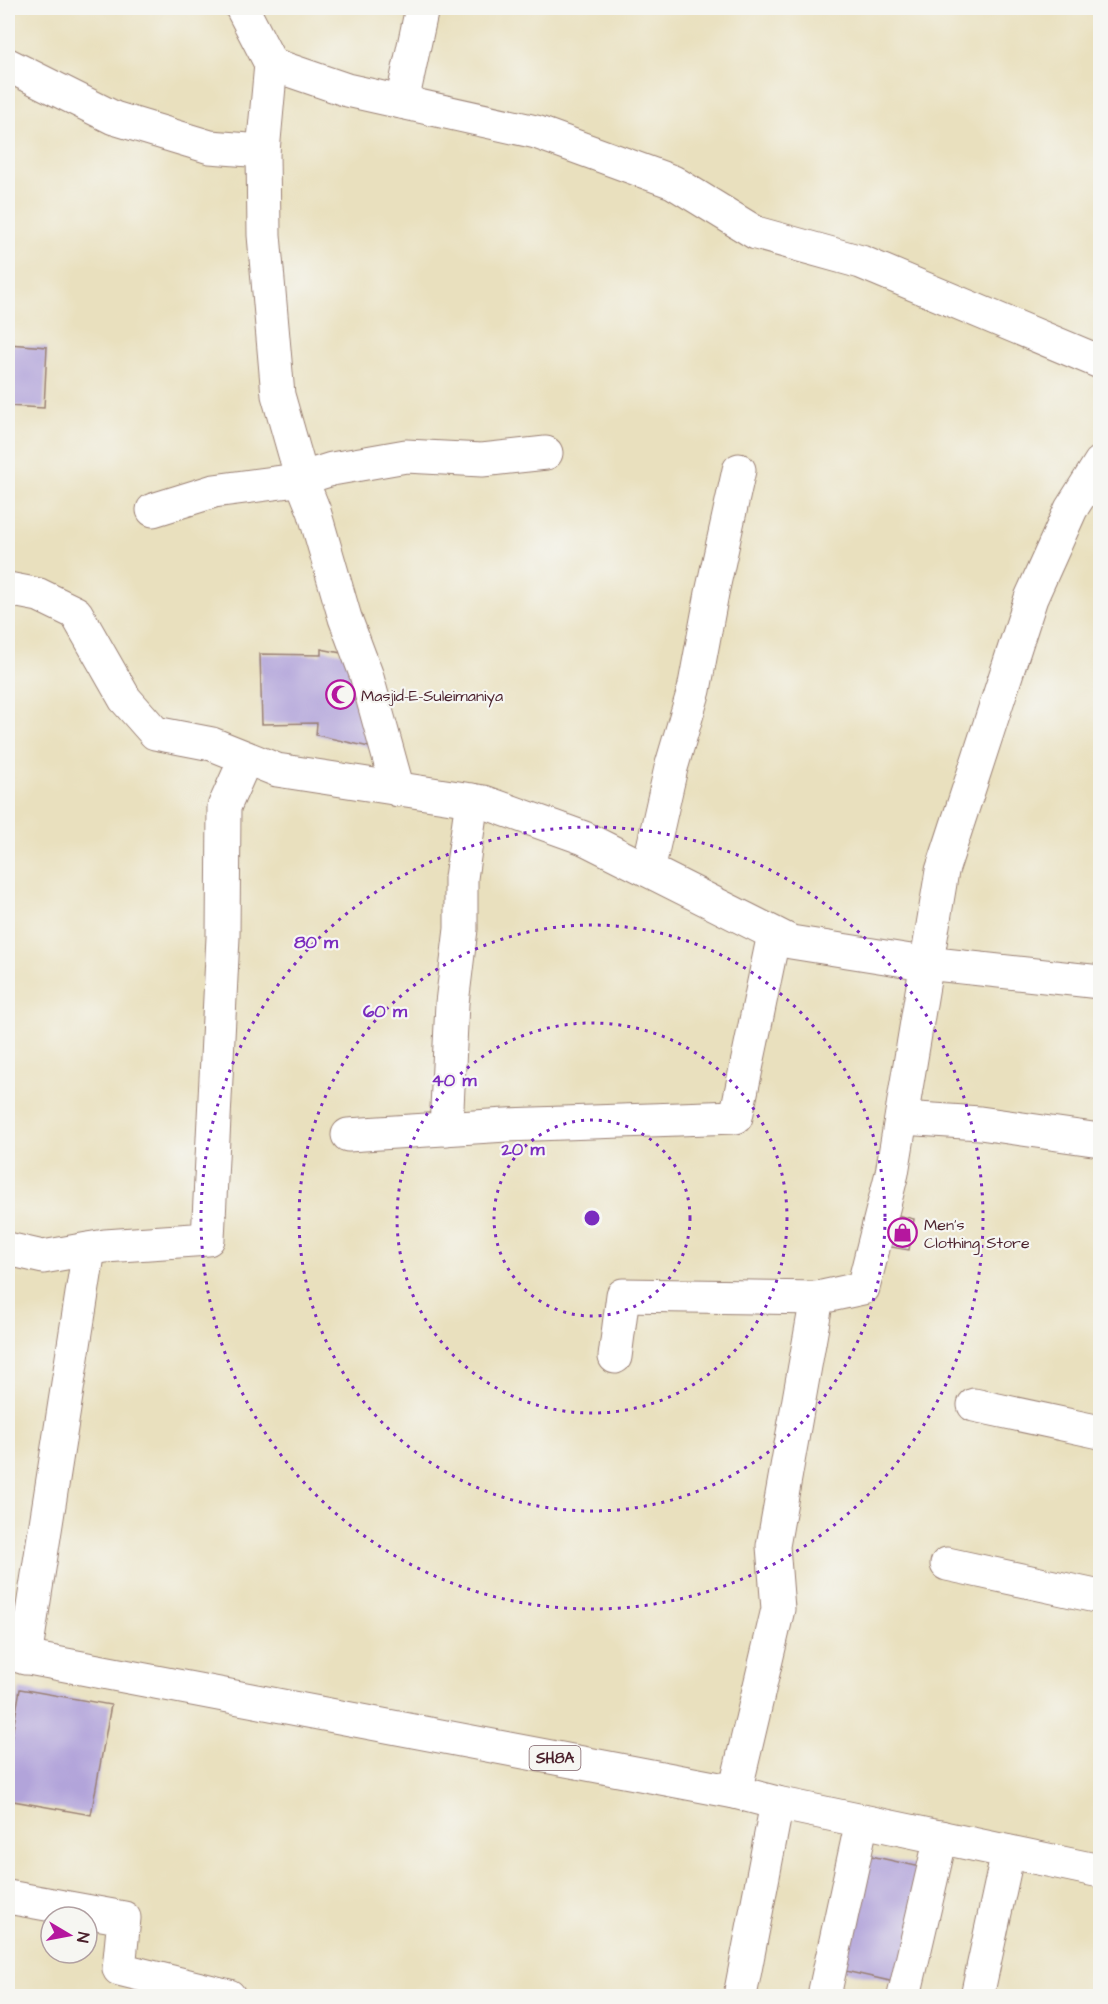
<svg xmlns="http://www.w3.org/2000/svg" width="1108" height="2004" font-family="'Architects Daughter',sans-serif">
	<rect width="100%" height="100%" fill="#f6f6f2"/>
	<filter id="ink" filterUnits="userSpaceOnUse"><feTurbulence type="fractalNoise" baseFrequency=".0167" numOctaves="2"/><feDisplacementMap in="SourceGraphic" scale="12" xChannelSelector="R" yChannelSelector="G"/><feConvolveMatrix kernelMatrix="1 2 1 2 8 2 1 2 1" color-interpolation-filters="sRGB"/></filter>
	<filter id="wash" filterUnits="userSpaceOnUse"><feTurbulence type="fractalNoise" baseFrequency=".008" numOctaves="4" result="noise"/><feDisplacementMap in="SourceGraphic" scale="24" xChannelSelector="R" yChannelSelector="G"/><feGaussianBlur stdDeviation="1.35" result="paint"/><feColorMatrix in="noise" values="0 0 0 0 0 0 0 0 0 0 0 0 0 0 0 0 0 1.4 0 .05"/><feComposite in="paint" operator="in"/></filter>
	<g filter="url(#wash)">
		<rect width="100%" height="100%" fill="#e9e0be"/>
		<g id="blocks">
			<g fill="#b2a4da">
				<polygon points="8,344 47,347 44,408 8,406"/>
				<polygon points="321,649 351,655 378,749 316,735 317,723 262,724 260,654 321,655"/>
				<polygon points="897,1215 914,1219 909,1250 891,1247"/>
				<polygon points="20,1689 111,1705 91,1815 8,1800 8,1758"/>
				<polygon points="858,1853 925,1868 899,1983 832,1968"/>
			</g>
		</g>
	</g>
	<g filter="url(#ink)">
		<use href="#blocks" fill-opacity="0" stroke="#9a8074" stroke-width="1.5"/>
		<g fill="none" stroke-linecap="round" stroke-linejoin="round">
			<defs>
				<g id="minor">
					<polyline points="242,8 271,64 263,151 264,235 278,395 304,486 314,511 345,618 366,674 398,790"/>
					<polyline points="271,64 347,90 536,132 673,182 756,233 861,262 1100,362"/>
					<polyline points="8,65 114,118 210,147 263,151"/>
					<polyline points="402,102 422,8"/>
					<polyline points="153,510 214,491 297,480 332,469 406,456 482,460 546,453"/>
					<polyline points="8,589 39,595 76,613 125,699 155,733 212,744 277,770 484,802 584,838 791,942 917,962 1100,982"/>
					<polyline points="648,870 671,768 694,690 712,593 739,470"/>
					<polyline points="902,1118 980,1123 1100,1140"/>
					<polyline points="446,1129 452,1003 461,929 461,878 472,800"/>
					<polyline points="348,1135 506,1125 736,1117 774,934"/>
					<polyline points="8,1249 43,1257 105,1246 208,1239 223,937 224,807 246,758"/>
					<polyline points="615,1357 623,1295 817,1298"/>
					<polyline points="974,1405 1100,1432"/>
					<polyline points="947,1564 1100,1597"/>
					<polyline points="25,1658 89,1249"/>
					<polyline points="735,1792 778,1609 773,1546 817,1298 863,1288 892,1173 942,871 1031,598 1071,509 1100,463"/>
					<polyline points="8,1897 124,1918 119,1969 229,1996"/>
					<polyline points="825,1991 862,1821"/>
					<polyline points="740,1996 777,1803"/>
					<polyline points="904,1996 941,1837"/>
					<polyline points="977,1996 1008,1852"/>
				</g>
				<polyline id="major" points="8,1654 735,1792 777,1803 1100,1871"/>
			</defs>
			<use href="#minor" stroke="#9a8074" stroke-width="35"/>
			<use href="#major" stroke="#9a8074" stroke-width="35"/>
			<use href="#minor" stroke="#fff" stroke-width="33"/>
			<use href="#major" stroke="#fff" stroke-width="33"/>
		</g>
	</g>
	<g fill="none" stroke="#7b2cbf" stroke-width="3" stroke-dasharray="3 6">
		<circle cx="592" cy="1218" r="98"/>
		<circle cx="592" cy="1218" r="195"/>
		<circle cx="592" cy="1218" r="293"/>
		<circle cx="592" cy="1218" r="391"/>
	</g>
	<defs>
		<symbol id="mosque-ring" viewBox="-11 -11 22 22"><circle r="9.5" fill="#f6f6f2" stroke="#b5179e" stroke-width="1.5"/><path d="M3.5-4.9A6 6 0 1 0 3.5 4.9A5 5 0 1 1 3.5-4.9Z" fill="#b5179e"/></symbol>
		<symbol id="shop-ring" viewBox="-11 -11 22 22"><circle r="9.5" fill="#f6f6f2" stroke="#b5179e" stroke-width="1.5"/><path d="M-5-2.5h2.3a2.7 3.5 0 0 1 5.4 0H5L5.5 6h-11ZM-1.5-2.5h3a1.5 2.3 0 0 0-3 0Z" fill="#b5179e"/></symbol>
	</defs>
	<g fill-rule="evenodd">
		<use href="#mosque-ring" x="324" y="678" width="33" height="33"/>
		<use href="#shop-ring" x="886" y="1216" width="33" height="33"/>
	</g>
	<g text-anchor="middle" stroke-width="4.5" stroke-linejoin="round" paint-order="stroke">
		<rect fill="#f6f6f2" stroke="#7e6067" stroke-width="1.5" x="529.5" y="1746" width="51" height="24" rx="4.5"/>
		<g font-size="15" font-weight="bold" fill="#4a1f2b">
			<text x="555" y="1763">SH8A</text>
		</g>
		<g font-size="16" fill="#4a1f2b" stroke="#f6f6f2" text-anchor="start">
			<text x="361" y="701">Masjid-E-Suleimaniya</text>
			<text x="924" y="1230">Men's<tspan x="924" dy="18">Clothing Store</tspan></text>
		</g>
	</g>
	<circle cx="592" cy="1218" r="9" fill="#7b2cbf" stroke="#f6f6f2" stroke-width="3"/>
	<g font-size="18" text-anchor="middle" font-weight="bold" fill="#7b2cbf" stroke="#f6f6f2" stroke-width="4.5" stroke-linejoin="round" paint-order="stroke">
		<text x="316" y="948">80 m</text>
		<text x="385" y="1017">60 m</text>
		<text x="454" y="1086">40 m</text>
		<text x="523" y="1155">20 m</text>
	</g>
	<rect width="1108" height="2004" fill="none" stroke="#f6f6f2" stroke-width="30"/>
	<g transform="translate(69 1935) rotate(100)"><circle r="28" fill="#f6f6f2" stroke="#b1a0a2" stroke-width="1.5"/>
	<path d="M0-4.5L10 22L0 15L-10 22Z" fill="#b5179e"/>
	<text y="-9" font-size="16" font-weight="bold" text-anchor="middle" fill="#4a1f2b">N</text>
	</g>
</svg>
